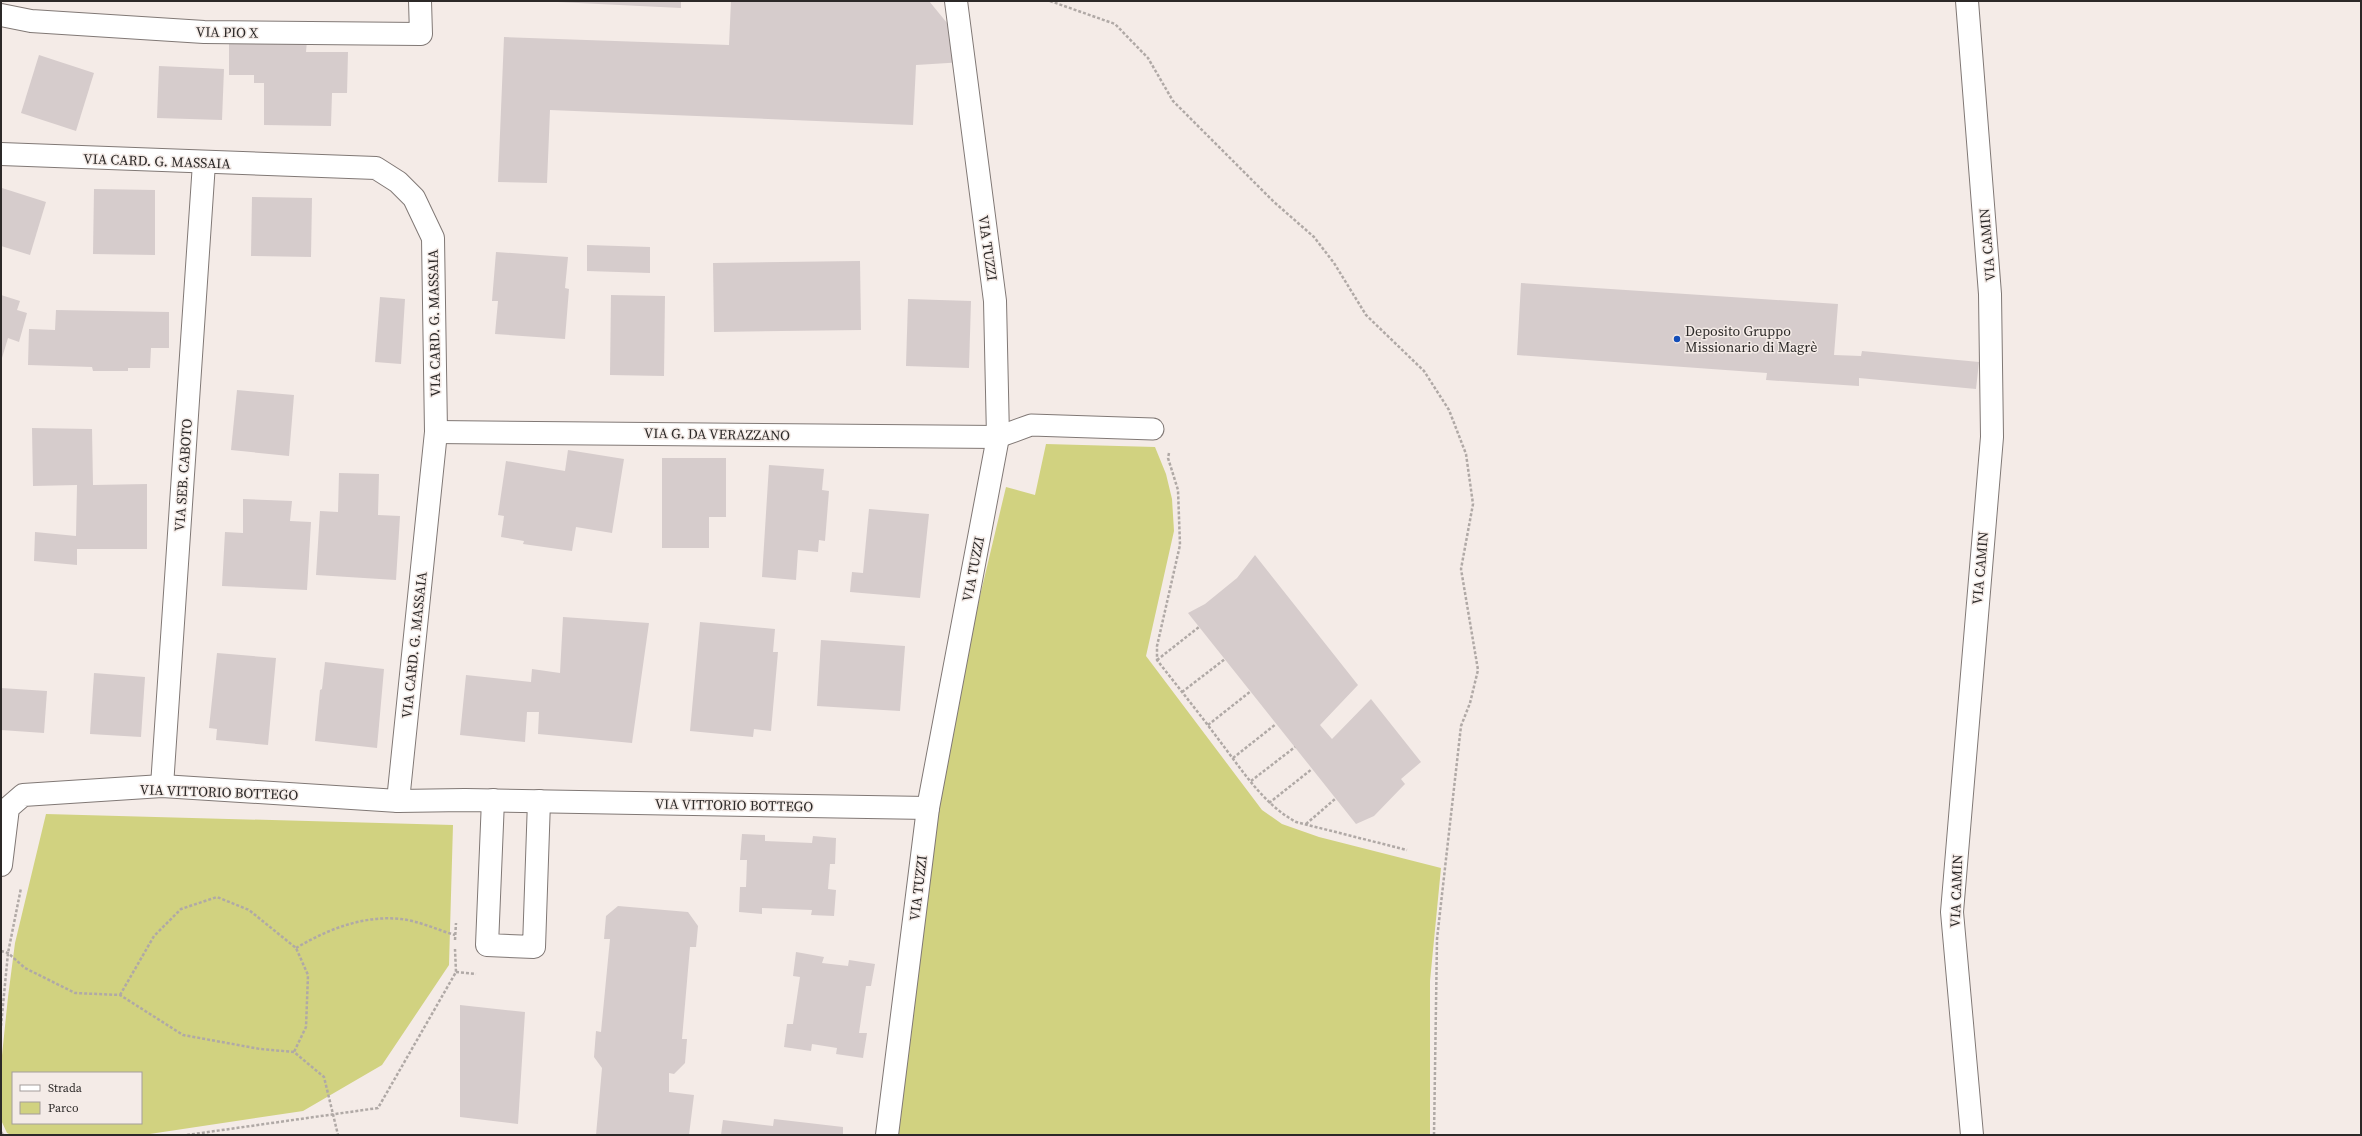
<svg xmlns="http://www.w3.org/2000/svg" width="2362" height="1136" font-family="'Source Serif 4',serif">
	<rect width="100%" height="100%" fill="#f4ebe7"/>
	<g fill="#d1d280" fill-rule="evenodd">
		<polygon points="1046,444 1155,447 1166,474 1172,499 1174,531 1146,656 1262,810 1282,824 1319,837 1441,868 1430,981 1430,1135 898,1135 936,825 964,663 1006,487 1035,495"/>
		<path d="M46,814l407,11 -4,140 -67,100 -79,46 -160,24h-132l-4,-2 -6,-13v-55l7,-68 7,-54zM13,1073h128v50h-128z"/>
	</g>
	<g fill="#d6cccc">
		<polygon points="537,1 681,1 681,8"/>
		<polygon points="731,1 929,1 961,40 964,62 916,65 913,125 550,110 547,183 498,182 504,37 729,45"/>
		<polygon points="229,39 307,41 306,52 348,52 347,93 332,93 331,126 264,125 264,83 254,83 254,75 229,75"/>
		<polygon points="39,55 94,73 76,131 21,113"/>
		<polygon points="159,66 224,69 222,120 157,118"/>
		<polygon points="2,188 46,202 30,255 1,246"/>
		<polygon points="94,189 155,190 155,255 93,254"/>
		<polygon points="252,197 312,198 311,257 251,256"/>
		<polygon points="587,245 650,247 650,273 587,271"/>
		<polygon points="496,252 568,257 565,288 569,289 565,339 495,334 498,301 492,301"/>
		<polygon points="860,261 861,330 714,332 713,263"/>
		<polygon points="1521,283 1838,304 1834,355 1861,356 1862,351 1979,362 1976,389 1859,378 1859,386 1766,380 1767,373 1517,355"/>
		<polygon points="1,295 20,301 17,310 27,313 19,342 8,338 2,358"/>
		<polygon points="611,295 665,296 664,376 610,375"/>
		<polygon points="380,297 405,299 401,364 375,362"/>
		<polygon points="908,299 971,301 969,368 906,366"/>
		<polygon points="56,310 169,312 169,348 151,348 150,368 128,368 128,371 93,371 92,367 28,365 29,329 55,330"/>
		<polygon points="237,390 294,395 289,456 231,450"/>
		<polygon points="32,428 92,429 93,485 147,484 147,549 77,549 77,565 34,561 35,532 76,536 77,485 33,486"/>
		<polygon points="568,450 624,459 612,533 576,527 572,551 523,544 524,541 501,537 504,516 498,515 506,461 565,471"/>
		<polygon points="662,458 726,458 726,517 709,517 709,548 662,548"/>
		<polygon points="769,465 824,469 822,490 829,491 825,541 819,540 818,552 798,550 796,580 762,577"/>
		<polygon points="339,473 379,474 378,515 400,516 396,580 316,575 320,511 338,512"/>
		<polygon points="243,499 292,501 290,521 311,522 307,590 222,586 225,532 243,533"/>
		<polygon points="869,509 929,514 920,598 850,592 852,572 863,573"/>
		<polygon points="1255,555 1358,685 1320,725 1332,739 1371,699 1421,762 1401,779 1405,784 1374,816 1356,824 1188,613 1205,604 1237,578"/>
		<polygon points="563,617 649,623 632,743 538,734 539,712 527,712 525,742 460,735 466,675 531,682 532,669 560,673"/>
		<polygon points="700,622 775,629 773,652 778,652 771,731 754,729 753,737 690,731"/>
		<polygon points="821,640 905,646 900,711 817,706"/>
		<polygon points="217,653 276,658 268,745 216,740 217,729 209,728"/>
		<polygon points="325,662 384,669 377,748 315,741 320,690 322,689"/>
		<polygon points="94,673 145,677 141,737 90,734"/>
		<polygon points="1,688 47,691 44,733 1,730"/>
		<polygon points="742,834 765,835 765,841 812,843 813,836 836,838 835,864 830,864 828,889 836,890 834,916 811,915 812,910 762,908 762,914 739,912 740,887 746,887 747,860 740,860"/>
		<polygon points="618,906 688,912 698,926 696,947 690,947 682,1039 687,1039 685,1063 674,1074 669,1073 669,1092 694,1095 689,1135 596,1135 602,1068 594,1057 596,1031 601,1032 610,939 604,939 606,916"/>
		<polygon points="796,952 824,957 822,963 848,966 849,960 875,964 871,986 866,986 859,1033 867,1033 863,1058 836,1054 837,1048 812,1044 811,1051 784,1047 787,1024 793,1024 800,977 793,976"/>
		<polygon points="460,1005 525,1012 518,1124 460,1117"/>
		<polygon points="774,1119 843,1127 843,1135 721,1135 723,1120 773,1126"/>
	</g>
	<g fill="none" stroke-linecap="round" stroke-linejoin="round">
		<defs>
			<polyline id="service" points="998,437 1031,425 1153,429"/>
			<g id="minor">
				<polyline points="1967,1 1990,294 1992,437 1952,912 1972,1135"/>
				<polyline points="1,15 31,21 204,32 421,34 420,1"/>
				<polyline points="1,154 376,168 398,182 414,198 433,238 436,432 398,801"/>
				<polyline points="436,432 998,437"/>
				<polyline points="162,786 204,163"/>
				<polyline points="493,800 487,945 534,947 539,801"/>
				<polyline points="1,865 8,808 23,795 162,786 398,801 465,800 928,808"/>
				<polyline points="887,1135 928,808 998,437 995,301 956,1"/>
			</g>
		</defs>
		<use href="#service" stroke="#807875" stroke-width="23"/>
		<use href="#minor" stroke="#807875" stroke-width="24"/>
		<g stroke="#b0a9a6" stroke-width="2.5" stroke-dasharray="3 2" stroke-linecap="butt">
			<polyline points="1050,1 1115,24 1148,58 1173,101 1274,202 1314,237 1334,263 1366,315 1424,371 1449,410 1466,454 1473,504 1461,569 1478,670 1470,703 1461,726 1437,939 1434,1135"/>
			<path d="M1169,453l-1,5 10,32 2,55 -23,101v14c21,27 42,53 62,80 23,30 44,64 77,82l111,28"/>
			<polyline points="1157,660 1199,627"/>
			<polyline points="1182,692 1225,659"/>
			<polyline points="1208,725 1251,691"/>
			<polyline points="1233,758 1276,724"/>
			<polyline points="1251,781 1295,747"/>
			<polyline points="1269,803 1312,769"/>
			<polyline points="1306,824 1335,799"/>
			<polyline points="455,940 456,923"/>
			<path d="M296,948c32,-19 68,-33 105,-29 18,2 37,11 54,16"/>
			<polyline points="1,951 8,953 25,968 75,993 120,995 183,1035 260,1049 294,1052 324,1077 338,1135"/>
			<polyline points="456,972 476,974"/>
			<polyline points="120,995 154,936 181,909 217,897 249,910 296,948 308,975 306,1027 294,1052"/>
			<polyline points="1,1026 8,953 21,888"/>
			<polyline points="1,1132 3,1135"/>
			<polyline points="187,1135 378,1108 456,972 455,949"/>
		</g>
		<use href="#service" stroke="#fff" stroke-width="21"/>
		<use href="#minor" stroke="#fff" stroke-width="22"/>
	</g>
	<circle fill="#134db8" stroke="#f4ebe7" stroke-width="1.5" cx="1677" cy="339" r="4"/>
	<g text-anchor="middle" stroke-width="3" stroke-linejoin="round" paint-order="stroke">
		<g font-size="14" fill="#2c2928" stroke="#f4ebe7">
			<text transform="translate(227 32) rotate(1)" y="5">VIA PIO X</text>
			<text transform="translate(157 161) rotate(2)" y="5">VIA CARD. G. MASSAIA</text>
			<text transform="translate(1987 245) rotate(-95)" y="5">VIA CAMIN</text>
			<text transform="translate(988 248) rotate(82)" y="5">VIA TUZZI</text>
			<text transform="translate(434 323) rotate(-91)" y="5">VIA CARD. G. MASSAIA</text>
			<text transform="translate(717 434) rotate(1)" y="5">VIA G. DA VERAZZANO</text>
			<text transform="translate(183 475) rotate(-86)" y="5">VIA SEB. CABOTO</text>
			<text transform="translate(1980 568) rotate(-85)" y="5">VIA CAMIN</text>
			<text transform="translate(973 569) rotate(-79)" y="5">VIA TUZZI</text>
			<text transform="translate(414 645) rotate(-84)" y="5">VIA CARD. G. MASSAIA</text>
			<text transform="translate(219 792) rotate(2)" y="5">VIA VITTORIO BOTTEGO</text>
			<text transform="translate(734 805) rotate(1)" y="5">VIA VITTORIO BOTTEGO</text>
			<text transform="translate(918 888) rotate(-83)" y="5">VIA TUZZI</text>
			<text transform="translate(1956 891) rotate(-88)" y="5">VIA CAMIN</text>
		</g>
		<g font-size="14" fill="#2c2928" stroke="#f4ebe7" text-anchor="start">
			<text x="1685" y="336">Deposito Gruppo<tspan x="1685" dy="16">Missionario di Magrè</tspan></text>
		</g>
	</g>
	<rect width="2362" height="1136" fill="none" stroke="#2c2928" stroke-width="4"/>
	<rect x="12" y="1072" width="130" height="52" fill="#f4ebe7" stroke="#a49d9b"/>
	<rect x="20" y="1085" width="20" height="6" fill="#ffffff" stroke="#a49d9b"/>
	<text x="48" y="1092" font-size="12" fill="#2c2928">Strada</text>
	<rect x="20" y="1102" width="20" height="12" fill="#d1d280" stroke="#a49d9b"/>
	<text x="48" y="1112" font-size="12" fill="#2c2928">Parco</text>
</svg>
